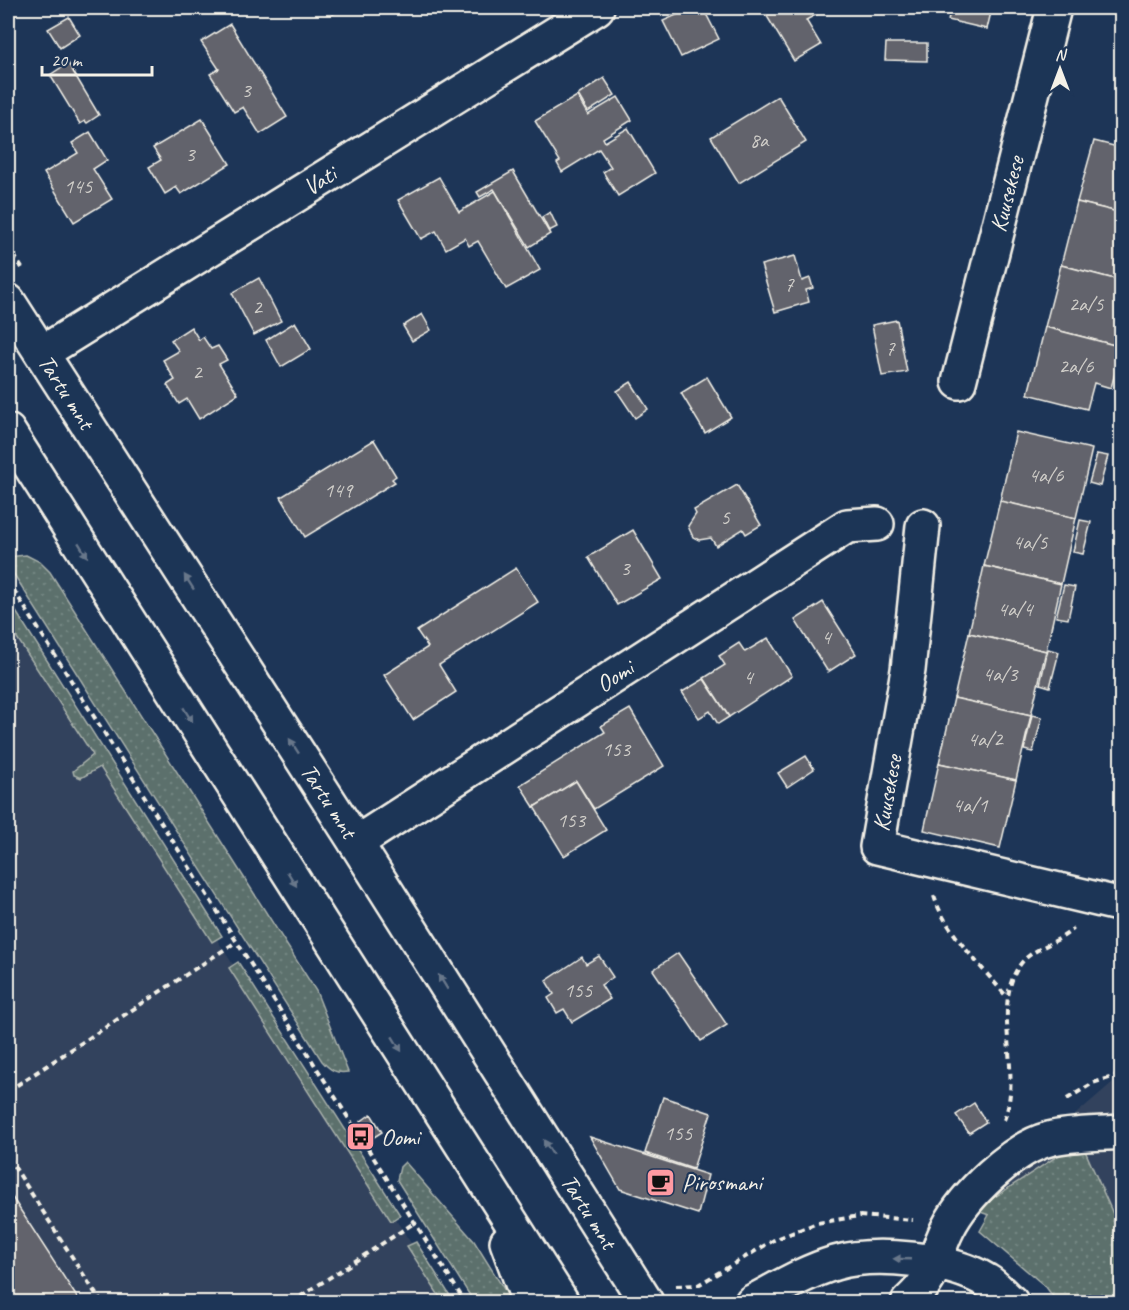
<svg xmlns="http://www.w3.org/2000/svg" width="1129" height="1310" font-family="Caveat,sans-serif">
	<defs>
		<pattern id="grass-dots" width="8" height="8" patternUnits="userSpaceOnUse" patternTransform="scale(1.5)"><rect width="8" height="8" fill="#5b706c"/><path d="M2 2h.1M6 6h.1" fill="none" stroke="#738581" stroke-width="1.8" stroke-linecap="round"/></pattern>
	</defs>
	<rect width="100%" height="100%" fill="#1d3557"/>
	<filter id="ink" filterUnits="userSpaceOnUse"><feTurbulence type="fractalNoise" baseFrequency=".0167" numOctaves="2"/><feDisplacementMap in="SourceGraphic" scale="12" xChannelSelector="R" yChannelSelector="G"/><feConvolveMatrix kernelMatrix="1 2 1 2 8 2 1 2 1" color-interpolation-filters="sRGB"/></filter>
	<g filter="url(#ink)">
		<g fill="#32435d">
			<polygon points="8,612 414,1248 447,1302 8,1302"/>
			<polygon points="1121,1080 1121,1302 1071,1302 994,1185 1113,1082"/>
		</g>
		<g fill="url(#grass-dots)" stroke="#a8b0aa" stroke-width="1.5">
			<path d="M26,555l14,7 10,10 266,419 32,81c-12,2 -18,-2 -26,-11l-314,-496v-8z"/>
			<polygon points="8,599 222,936 212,942 100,767 81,778 74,775 73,771 93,755 8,624"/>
			<polygon points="238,962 400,1215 391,1221 229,968"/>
			<polygon points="1080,1148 1086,1153 1121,1232 1121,1302 1057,1302 1046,1287 980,1231 989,1215 980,1212 993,1198 1068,1149"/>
			<polygon points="405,1162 474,1241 512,1302 474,1302 397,1180 400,1167"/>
			<polygon points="416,1242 454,1302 443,1302 407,1246"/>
		</g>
		<g fill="#62646c" stroke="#f4f1e8" stroke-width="1.5">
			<polygon points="330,8 344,8 333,14"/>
			<polygon points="692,8 703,8 719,39 681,57 663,21"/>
			<polygon points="762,8 821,8 823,11 806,20 821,45 794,61"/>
			<polygon points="951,8 992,8 987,29 948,20"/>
			<polygon points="69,17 80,35 60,48 48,29"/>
			<polygon points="230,24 287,117 260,134 243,107 234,112 210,74 219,69 201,42"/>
			<polygon points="886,43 927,43 927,61 885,60"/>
			<polygon points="68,63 99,115 87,123 85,121 80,124 50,75"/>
			<polygon points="604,78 615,95 588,112 578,95"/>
			<polygon points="577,96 588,115 618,97 632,120 603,138 605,142 628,128 655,173 618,196 603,172 611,167 599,149 562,172 557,163 560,161 535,121"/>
			<polygon points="778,96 806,142 739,183 711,137"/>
			<polygon points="202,119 230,164 181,194 176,187 165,194 149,167 161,160 153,148"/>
			<polygon points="90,132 107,160 93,169 112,199 74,222 44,173 78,153 72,143"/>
			<polygon points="1094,141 1122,148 1122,213 1077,202"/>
			<polygon points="513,171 550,234 529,247 494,189 480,197 477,192"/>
			<polygon points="439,177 459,212 495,191 540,270 506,289 478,241 469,246 465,238 446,249 436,231 421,239 398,200"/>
			<polygon points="1077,202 1122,213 1122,281 1061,265"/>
			<polygon points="550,212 557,227 549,231 542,217"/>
			<polygon points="795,256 802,281 810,278 813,288 806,290 809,302 775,312 761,265"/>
			<polygon points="1061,265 1122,281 1119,309 1122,310 1122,347 1045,327"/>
			<polygon points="259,278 281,321 254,335 232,293"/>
			<polygon points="422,314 431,330 412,341 403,326"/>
			<polygon points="897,320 907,372 882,376 872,325"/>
			<polygon points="295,322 311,349 281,367 266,340"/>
			<polygon points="191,327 199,340 203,337 211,349 218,346 227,360 219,364 238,394 199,419 187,399 179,404 167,385 175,380 163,360 179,351 171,340"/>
			<polygon points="1045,327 1122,347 1111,388 1094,383 1087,409 1028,394"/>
			<polygon points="707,377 731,417 705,433 681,393"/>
			<polygon points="631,382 648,409 635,418 617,391"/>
			<polygon points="1016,432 1092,449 1076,518 1000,501"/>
			<polygon points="374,440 396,476 392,479 395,482 305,537 281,497"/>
			<polygon points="1097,454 1108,456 1100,486 1089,483"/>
			<polygon points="737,485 761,525 746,534 743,529 716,546 711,538 699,540 693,537 688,526 696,514 694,510"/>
			<polygon points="1000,501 1076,518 1061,584 984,566"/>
			<polygon points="1080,520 1091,522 1083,554 1073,552"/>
			<polygon points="633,530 662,579 617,605 588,557"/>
			<polygon points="984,566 1061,584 1046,651 969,633"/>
			<polygon points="516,568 538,602 439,665 456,692 413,720 384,675 428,647 417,631"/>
			<polygon points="1064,585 1075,587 1068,619 1056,617"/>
			<polygon points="823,602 856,654 828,672 795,620"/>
			<polygon points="969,633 1046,651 1031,715 954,698"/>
			<polygon points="768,638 792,676 729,717 704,678 725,665 719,656 739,643 745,652"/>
			<polygon points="1048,649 1059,652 1050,687 1040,684"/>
			<polygon points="704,679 729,717 718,724 710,711 699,718 682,692"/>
			<polygon points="954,698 1031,715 1016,780 939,763"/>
			<polygon points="630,709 664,766 594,809 576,781 534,807 520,785 605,732 601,726"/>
			<polygon points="1032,715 1042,717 1033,752 1024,750"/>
			<polygon points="806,756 814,769 787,787 778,773"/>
			<polygon points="939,763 1016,780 1000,848 924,830"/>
			<polygon points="576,781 606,830 564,856 534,807"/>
			<polygon points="678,953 727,1025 701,1041 653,970"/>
			<polygon points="599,956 613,977 601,985 610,999 572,1022 564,1009 557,1013 548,998 554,994 546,981 582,957 586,964"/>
			<polygon points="663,1097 711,1113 693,1169 645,1153"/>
			<polygon points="974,1103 986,1122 969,1133 956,1115"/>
			<polygon points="371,1114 382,1132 371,1139 360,1122"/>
			<polygon points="590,1137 708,1175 698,1214 620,1189"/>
			<polygon points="8,1191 80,1302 8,1302"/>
		</g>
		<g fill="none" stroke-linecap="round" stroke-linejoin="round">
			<defs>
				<g id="minor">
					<path id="s1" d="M42,353l555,-345"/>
					<path id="s2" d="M959,382l95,-374"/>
					<polyline points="923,526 908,670 877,847 1122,905"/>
					<path id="s3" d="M356,843l491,-317 30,-2"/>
					<path d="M752,1302c27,-14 53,-30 83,-39 40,-12 116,-4 152,18 9,5 16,15 24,21"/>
					<path d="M908,1302c32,-29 23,-41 40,-74 16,-32 65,-80 101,-89 22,-6 50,-5 73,-7"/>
				</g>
				<g id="highway">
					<path id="s4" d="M8,301l348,542 290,459"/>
					<polyline points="8,431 562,1302"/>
					<polyline points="507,1242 529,1302"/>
				</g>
			</defs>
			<use href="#minor" stroke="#f4f1e8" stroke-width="38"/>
			<use href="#highway" stroke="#f4f1e8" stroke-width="38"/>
			<g stroke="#f4f1e8" stroke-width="4" stroke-dasharray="6 4.5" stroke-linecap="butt">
				<polyline points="8,246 22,268"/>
				<polyline points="8,581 465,1302"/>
				<path d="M934,896c10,34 49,72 72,100"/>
				<polyline points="8,1091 236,942"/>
				<polyline points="1067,1099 1093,1083 1122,1074"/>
				<path d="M1004,1120c20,-49 -16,-118 19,-159 13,-14 37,-19 51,-33"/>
				<polyline points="8,1157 101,1302"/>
				<polyline points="676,1286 698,1285 774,1240 817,1223 860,1216 913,1220"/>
				<polyline points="292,1302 414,1223"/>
			</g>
			<use href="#minor" stroke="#1d3557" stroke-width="33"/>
			<use href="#highway" stroke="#1d3557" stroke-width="33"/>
		</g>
		<defs><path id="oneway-solid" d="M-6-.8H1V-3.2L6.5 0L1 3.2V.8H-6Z" transform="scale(1.5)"/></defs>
		<g fill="#68778a">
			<use href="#oneway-solid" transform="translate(83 550) rotate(58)"/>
			<use href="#oneway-solid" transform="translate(189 582) rotate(-123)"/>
			<use href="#oneway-solid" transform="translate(188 715) rotate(58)"/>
			<use href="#oneway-solid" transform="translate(294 746) rotate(-123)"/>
			<use href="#oneway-solid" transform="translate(292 879) rotate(58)"/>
			<use href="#oneway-solid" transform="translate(443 982) rotate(-122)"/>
			<use href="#oneway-solid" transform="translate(397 1044) rotate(58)"/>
			<use href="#oneway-solid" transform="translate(548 1147) rotate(-122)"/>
			<use href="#oneway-solid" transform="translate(902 1259) rotate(-178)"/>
		</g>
	</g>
	<defs>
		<symbol id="bus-square" viewBox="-11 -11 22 22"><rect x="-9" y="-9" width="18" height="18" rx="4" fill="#ff9aa2" stroke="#1d3557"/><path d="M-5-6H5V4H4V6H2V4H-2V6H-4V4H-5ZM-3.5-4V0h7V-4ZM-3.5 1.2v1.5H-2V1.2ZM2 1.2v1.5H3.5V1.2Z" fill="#111"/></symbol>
		<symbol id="cafe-square" viewBox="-11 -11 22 22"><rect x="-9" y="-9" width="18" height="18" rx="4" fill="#ff9aa2" stroke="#1d3557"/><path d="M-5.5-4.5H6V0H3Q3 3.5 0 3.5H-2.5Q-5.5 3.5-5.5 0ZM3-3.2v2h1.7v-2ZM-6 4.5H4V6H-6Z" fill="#111"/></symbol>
	</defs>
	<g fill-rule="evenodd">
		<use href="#bus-square" x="344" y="1120" width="33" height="33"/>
		<use href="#cafe-square" x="644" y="1166" width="33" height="33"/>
	</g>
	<g text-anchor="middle" stroke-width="4.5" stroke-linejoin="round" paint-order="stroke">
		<g font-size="21" fill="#d0cec9">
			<text x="246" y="97">3</text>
			<text x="759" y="147">8a</text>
			<text x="190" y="161">3</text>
			<text x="78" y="193">145</text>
			<text x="789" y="291">7</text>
			<text x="1086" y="311">2a/5</text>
			<text x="257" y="314">2</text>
			<text x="890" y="355">7</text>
			<text x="1076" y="373">2a/6</text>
			<text x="197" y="379">2</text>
			<text x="1046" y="482">4a/6</text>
			<text x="338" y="497">149</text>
			<text x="725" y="524">5</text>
			<text x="1030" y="549">4a/5</text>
			<text x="625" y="575">3</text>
			<text x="1015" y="616">4a/4</text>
			<text x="826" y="644">4</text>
			<text x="1000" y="681">4a/3</text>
			<text x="748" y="684">4</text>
			<text x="985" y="746">4a/2</text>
			<text x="616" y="756">153</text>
			<text x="970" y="812">4a/1</text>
			<text x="571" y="827">153</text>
			<text x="578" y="997">155</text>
			<text x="678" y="1140">155</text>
		</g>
		<g font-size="24" fill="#f4f1e8" stroke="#1d3557">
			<text dy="8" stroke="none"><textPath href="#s1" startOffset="327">Vati</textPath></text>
			<text dy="8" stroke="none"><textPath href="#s2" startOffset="194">Kuusekese</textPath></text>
			<text dy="8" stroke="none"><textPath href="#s4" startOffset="108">Tartu mnt</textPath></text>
			<text dy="8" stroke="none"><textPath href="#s3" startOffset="308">Oomi</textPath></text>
			<text transform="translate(887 793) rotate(-80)" y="8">Kuusekese</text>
			<text dy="8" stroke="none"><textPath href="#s4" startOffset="594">Tartu mnt</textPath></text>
			<text dy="8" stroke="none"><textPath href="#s4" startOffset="1080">Tartu mnt</textPath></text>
		</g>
		<g font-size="24" fill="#f4f1e8" stroke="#1d3557" text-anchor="start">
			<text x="381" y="1145">Oomi</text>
			<text x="682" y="1190">Pirosmani</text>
		</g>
	</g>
	<rect width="1129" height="1310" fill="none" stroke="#1d3557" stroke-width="30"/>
	<rect x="15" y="15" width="1099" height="1280" fill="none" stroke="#f4f1e8" stroke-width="2" filter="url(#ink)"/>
	<g transform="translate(1060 69)" stroke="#1d3557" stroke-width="4.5" paint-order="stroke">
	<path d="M0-4.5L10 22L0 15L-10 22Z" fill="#f4f1e8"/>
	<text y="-9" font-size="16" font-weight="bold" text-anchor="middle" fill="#f4f1e8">N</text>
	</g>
	<path d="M42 66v9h110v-9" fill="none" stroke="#f4f1e8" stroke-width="3"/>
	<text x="51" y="66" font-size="18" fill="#f4f1e8" stroke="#1d3557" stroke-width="4.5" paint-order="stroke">20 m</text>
</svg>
